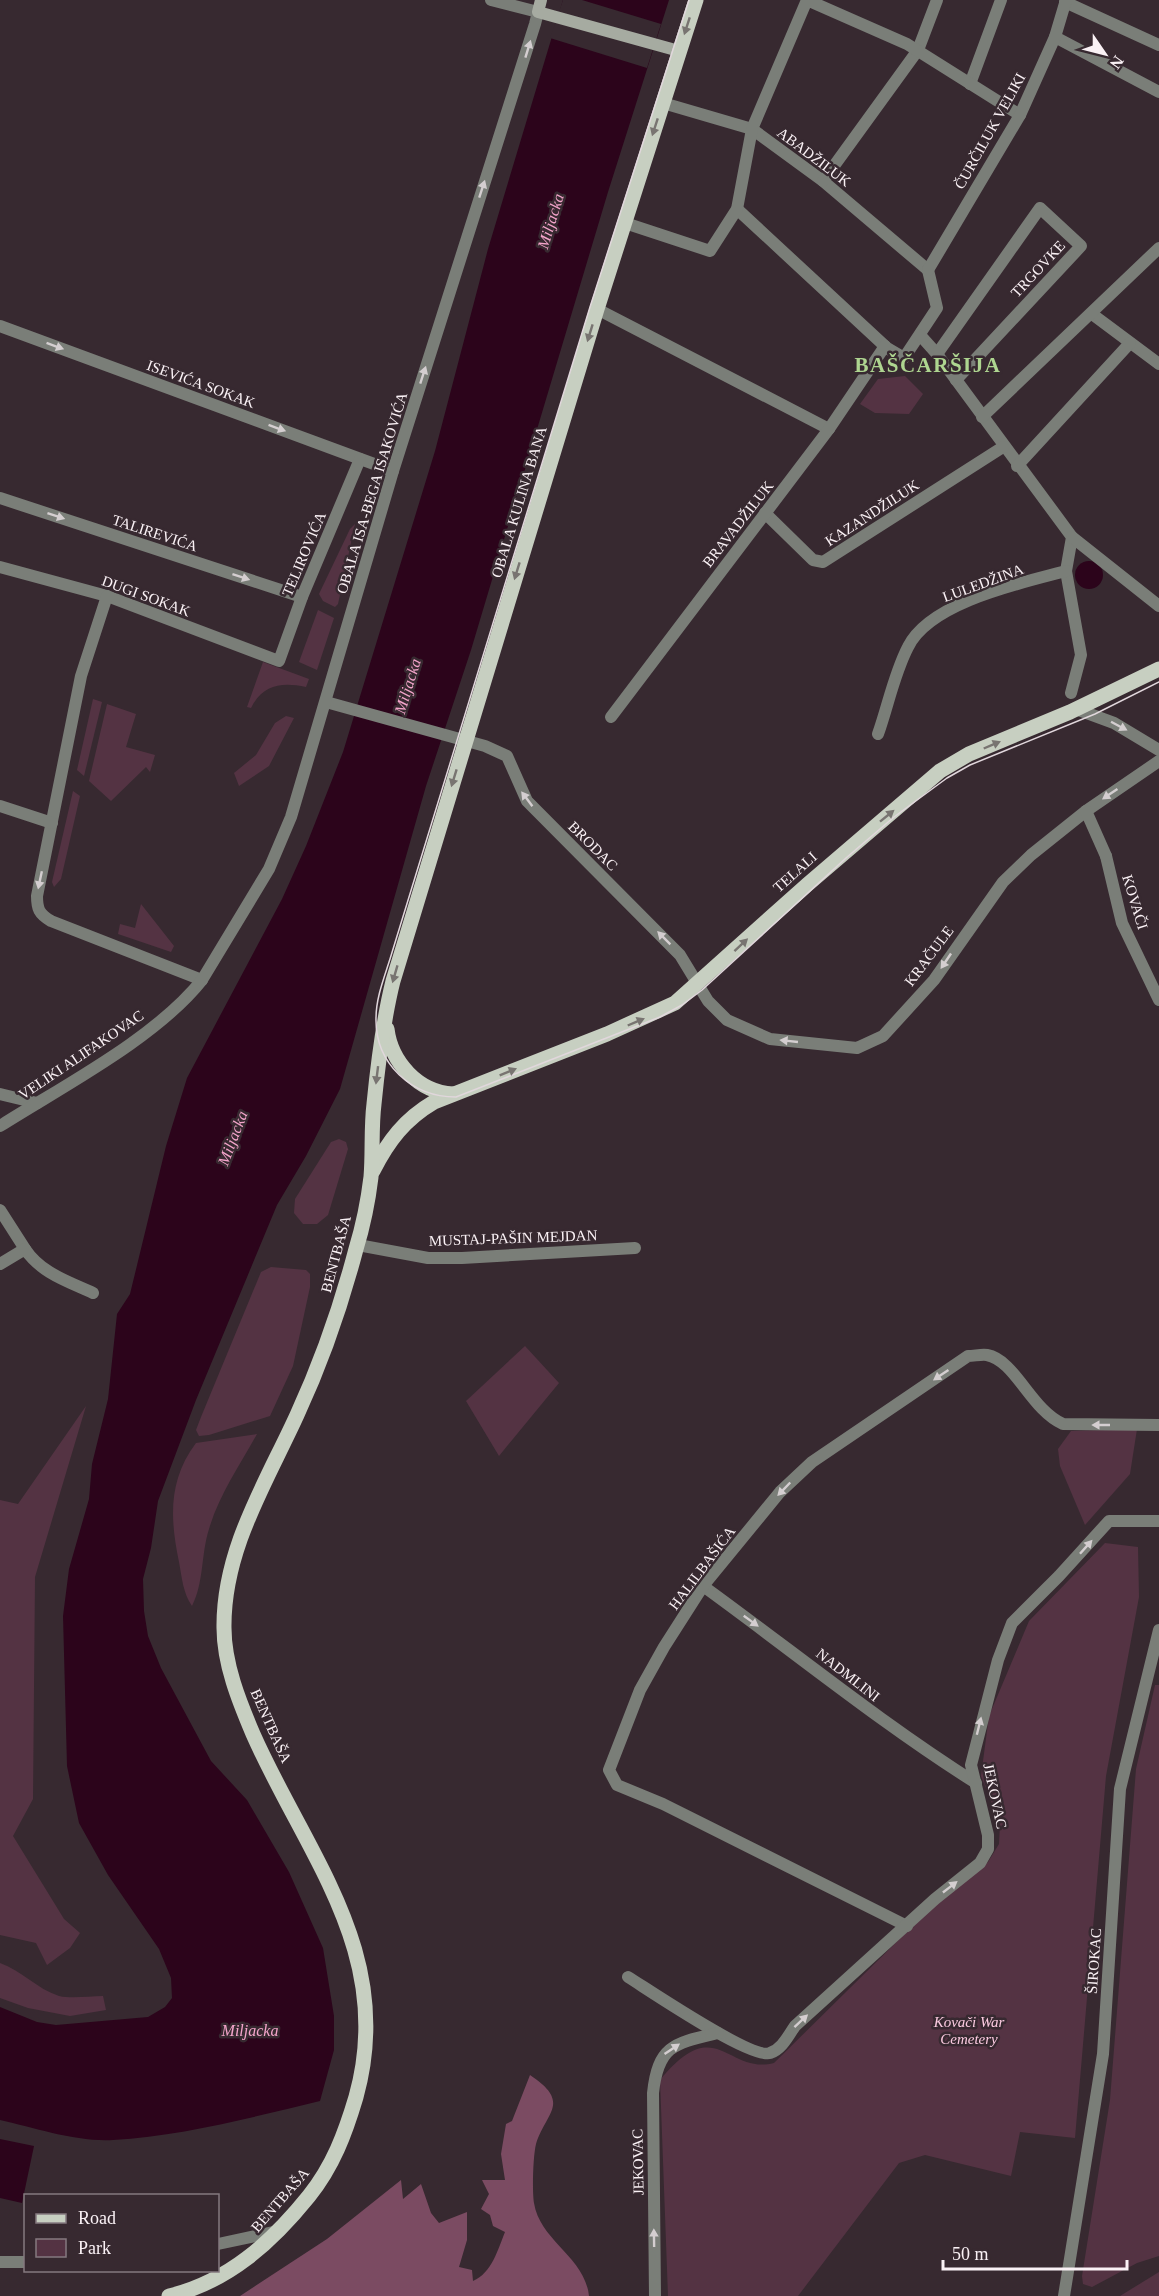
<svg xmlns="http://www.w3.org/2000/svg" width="1159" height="2296" font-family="Georgia,serif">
	<rect width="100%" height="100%" fill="#372930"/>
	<g fill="#543343">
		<polygon points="905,376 923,394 909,414 875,413 860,404 878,379"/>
		<polygon points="355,524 338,604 335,607 323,601 319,594 350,529"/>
		<polygon points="318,610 334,618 317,670 299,662"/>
		<path d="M263,662l46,17 -3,8c-24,-5 -43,-3 -55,21l-4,-1z"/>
		<polygon points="93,699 102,702 84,776 77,770"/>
		<polygon points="107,704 136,714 126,747 155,755 150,772 146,767 111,801 89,781"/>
		<polygon points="286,716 294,718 269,766 239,786 234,773 256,755 275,723"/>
		<polygon points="73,791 80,796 61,879 54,887 52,882"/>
		<polygon points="141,904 174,946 171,952 118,934 120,924 135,928"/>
		<polygon points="339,1139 346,1142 348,1149 328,1215 317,1224 303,1224 294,1213 295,1199 331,1142"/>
		<polygon points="271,1267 306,1270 310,1274 310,1287 293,1366 270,1416 209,1435 199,1436 196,1430 201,1417 261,1272"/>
		<polygon points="525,1346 559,1383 499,1456 466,1401"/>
		<polygon points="86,1406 35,1577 33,1799 13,1836 64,1919 80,1933 70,1948 47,1965 36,1943 0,1935 0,1500 18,1504"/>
		<polygon points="1137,1429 1130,1474 1085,1525 1060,1466 1058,1449 1071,1431"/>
		<path d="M257,1434c-17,31 -38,61 -48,95 -8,25 -5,54 -17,77 -9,-13 -10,-28 -13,-44 -9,-43 -11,-82 17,-119z"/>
		<path d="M1105,1543l33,4 1,50 -33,179 -31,362 -55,-6 -9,44 -86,-21 -26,8 -101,133h-130l-8,-216c56,-69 67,-5 114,-17l156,-154 58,-47 11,-18 1,-20 -19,-48 8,-60 40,-95z"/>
		<polygon points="1155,1685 1159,1685 1159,2256 1137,2263 1092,2287 1083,2284 1082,2276 1110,2100 1136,1769"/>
		<path d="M0,1963c21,7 37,26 59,33 13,3 31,0 44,0l3,14 -36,6 -42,-8 -28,-10z"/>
		<polygon points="1159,2272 1159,2296 1120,2296"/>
	</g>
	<path fill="#7b4b62" d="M530,2075c42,28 16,37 6,69 -3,12 -4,47 -2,59 6,38 51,54 55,93h-349l87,-57 74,-59 2,19 18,-15 10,29 8,10 28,-11v28l-8,27 13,3 1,11c19,-8 25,-32 32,-49l-12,-6 -3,-11 -9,-6 8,-15 -7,-14h23l-4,-26 5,-30 6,-3z"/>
	<g fill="#2c041b">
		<path d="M563,0h106l-61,192 -137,458 -45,136 -86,303 -34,67 -29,49 -81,195 -38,101 -7,47 -8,31 1,32 4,25 13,32 50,93 36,39 42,72 34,76 11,68v34l-14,51c-67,16 -138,35 -207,39 -37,2 -77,-12 -113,-20v-113l37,15 19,3 92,-8 17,-10 7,-9 -1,-20 -12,-29 -51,-74 -29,-52 -12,-57 -4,-150 6,-47 20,-70 3,-35 16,-65 9,-85 13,-20 36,-148 21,-68 95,-179 24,-53 37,-94 92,-301 53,-202z"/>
		<circle cx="1089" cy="575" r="14"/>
		<polygon points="0,2139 34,2146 22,2203 0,2198"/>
	</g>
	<polygon fill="#372930" points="563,0 582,0 661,24 647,68 550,38"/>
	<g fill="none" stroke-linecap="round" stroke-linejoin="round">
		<g stroke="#7a7e78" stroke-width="12">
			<polyline points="1065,2 1159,45"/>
			<polyline points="1055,37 1159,92"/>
			<polyline points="970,84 1001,0"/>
			<polyline points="663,103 752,129 823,181 928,270"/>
			<polyline points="823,181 918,50 937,0"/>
			<polyline points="737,209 887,348 904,358 937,308 928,270"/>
			<polyline points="625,223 710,251 737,209 752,129 807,0 907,44 1020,115"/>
			<polyline points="928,270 1020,115 1055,37 1066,0"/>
			<polyline points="597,309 829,429"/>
			<polyline points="1092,314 1159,364"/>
			<polyline points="920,335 937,354 1072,537 1066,571 1081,655 1071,693"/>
			<polyline points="937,354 1040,208 1081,246 956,380"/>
			<polyline points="982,417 1159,248"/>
			<polyline points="1017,466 1130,343"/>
			<polyline points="765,513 813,560 823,562 1003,447"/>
			<polyline points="1072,537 1159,606"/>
			<polyline points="611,717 829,429 885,346"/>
			<path d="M878,734c10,-28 16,-60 30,-87 22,-45 113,-64 158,-76"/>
			<polyline points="1106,856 1122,923 1159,1000"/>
		</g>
		<g stroke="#7a7e78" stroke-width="12">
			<polyline points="0,326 393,471"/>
			<polyline points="0,498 302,597"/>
			<polyline points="0,567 107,596 279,661 302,597 360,459"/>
			<path d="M107,596l-26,80 -44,220c0,13 2,18 14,25l151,59"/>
			<polyline points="326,702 485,746 507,756 527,801 680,955 708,1001 727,1020 770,1039 857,1048 883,1036 934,980 1003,882 1031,855 1086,811 1159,761"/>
			<polyline points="0,806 52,823"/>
			<polyline points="1086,811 1106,856"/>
			<polyline points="0,1094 37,1103"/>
			<path d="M0,1126c63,-40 156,-88 202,-146l67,-111 22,-52 102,-346 142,-447 3,-12 -47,-12"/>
			<polyline points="0,1210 25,1249"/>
			<polyline points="358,1245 428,1258 462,1258 635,1248"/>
			<path d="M0,1264l25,-15c16,24 42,32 68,44"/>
			<path d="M703,1586c91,66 178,137 273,197"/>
			<path d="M907,1926l-244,-122 -46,-19 -8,-15 31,-80 24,-43 39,-61 77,-94 32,-30 156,-106c6,0 14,-2 19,-1 28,5 44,55 76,69l96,1"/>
			<path d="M628,1977c21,13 124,83 142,76 12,-4 18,-17 25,-27l140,-127 45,-36 8,-14v-14l-17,-70 27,-105 14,-37 47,-47 50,-55h50"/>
			<polyline points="218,2244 278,2231"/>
			<polyline points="0,2262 26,2262"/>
			<path d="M655,2296l-2,-203c5,-48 22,-50 65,-60"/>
			<polyline points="1064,2296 1103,2054 1120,1789 1159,1630"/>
		</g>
		<polyline stroke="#7a7e78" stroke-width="12" points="1076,709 1114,723 1159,750"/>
		<polyline stroke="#a6aba1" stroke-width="12" points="541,0 538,12 679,51"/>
		<g stroke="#c7cfc1" stroke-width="15">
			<path d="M387,1029c4,33 31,63 66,65"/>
			<path d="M373,1171c15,-30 32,-52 61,-69l173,-68 68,-31 133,-119 132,-113 29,-17 101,-42 89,-43"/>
			<path d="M169,2296c59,-14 103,-54 140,-100 24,-30 36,-62 47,-99 40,-143 -49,-241 -103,-363 -14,-33 -29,-70 -29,-106 -1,-78 42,-145 73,-213 25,-54 44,-109 59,-166 7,-23 12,-47 15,-72 2,-24 0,-49 3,-73 4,-41 9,-83 19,-123l204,-672 99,-309"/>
		</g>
		<path stroke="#e1d7dc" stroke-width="1.5" d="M689,0l-99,307 -200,652c-6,19 -14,39 -14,59 -1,46 36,79 80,79l204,-80 22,-12 20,-15 144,-132 48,-41 53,-39 23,-13 125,-51 64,-32"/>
	</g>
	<defs><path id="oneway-solid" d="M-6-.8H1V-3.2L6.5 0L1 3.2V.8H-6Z" transform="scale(1.5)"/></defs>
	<g fill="#787471">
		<use href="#oneway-solid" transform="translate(687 26) rotate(108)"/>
		<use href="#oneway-solid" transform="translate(655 127) rotate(108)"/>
		<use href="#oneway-solid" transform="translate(590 333) rotate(107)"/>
		<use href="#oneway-solid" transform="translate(517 571) rotate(107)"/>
		<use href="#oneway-solid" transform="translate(992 745) rotate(-23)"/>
		<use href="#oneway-solid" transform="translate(454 778) rotate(107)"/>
		<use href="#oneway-solid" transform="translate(887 816) rotate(-39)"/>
		<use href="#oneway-solid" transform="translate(741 945) rotate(-43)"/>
		<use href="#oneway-solid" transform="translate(395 974) rotate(106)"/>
		<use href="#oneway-solid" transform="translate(636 1022) rotate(-23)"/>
		<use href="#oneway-solid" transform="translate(508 1072) rotate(-22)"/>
		<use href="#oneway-solid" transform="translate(377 1075) rotate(97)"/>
	</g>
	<g fill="#d4ced0">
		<use href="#oneway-solid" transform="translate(528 49) rotate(-73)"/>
		<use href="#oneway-solid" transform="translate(482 189) rotate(-72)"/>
		<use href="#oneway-solid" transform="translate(55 346) rotate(20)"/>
		<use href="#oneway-solid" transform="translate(423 375) rotate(-72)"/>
		<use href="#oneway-solid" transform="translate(277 428) rotate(20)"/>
		<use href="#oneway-solid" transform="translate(56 516) rotate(18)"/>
		<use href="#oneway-solid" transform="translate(241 577) rotate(18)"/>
		<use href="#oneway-solid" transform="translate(1119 726) rotate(28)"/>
		<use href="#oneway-solid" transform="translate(1110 794) rotate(146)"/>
		<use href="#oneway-solid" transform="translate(527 799) rotate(-127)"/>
		<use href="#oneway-solid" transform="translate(40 880) rotate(102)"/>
		<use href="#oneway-solid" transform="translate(664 938) rotate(-135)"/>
		<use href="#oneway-solid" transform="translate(946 961) rotate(124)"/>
		<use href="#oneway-solid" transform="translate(789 1041) rotate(-174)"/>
		<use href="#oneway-solid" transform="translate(941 1375) rotate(146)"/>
		<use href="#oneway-solid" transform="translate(1101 1425) rotate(-180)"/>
		<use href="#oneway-solid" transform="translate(784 1489) rotate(134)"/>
		<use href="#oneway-solid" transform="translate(1086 1547) rotate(-48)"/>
		<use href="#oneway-solid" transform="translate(751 1621) rotate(36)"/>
		<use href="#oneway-solid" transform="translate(979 1726) rotate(-76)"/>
		<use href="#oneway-solid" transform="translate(950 1887) rotate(-38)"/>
		<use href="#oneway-solid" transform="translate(801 2021) rotate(-43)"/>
		<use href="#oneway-solid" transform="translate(672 2049) rotate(-34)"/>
		<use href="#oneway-solid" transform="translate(654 2238) rotate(-91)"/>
	</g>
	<g text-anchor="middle" stroke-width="5" stroke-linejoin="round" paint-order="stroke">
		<g font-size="15" fill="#faf1f5" stroke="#372930">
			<text transform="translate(990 131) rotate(-61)" y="5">ČURČILUK VELIKI</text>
			<text transform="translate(814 157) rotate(37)" y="5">ABADŽILUK</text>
			<text transform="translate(1038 269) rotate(-47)" y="5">TRGOVKE</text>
			<text transform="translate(201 384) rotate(20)" y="5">ISEVIĆA SOKAK</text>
			<text transform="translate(372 493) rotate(-73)" y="5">OBALA ISA-BEGA ISAKOVIĆA</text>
			<text transform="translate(519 502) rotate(-73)" y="5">OBALA KULINA BANA</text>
			<text transform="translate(872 513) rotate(-33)" y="5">KAZANDŽILUK</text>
			<text transform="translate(738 524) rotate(-52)" y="5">BRAVADŽILUK</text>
			<text transform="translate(155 533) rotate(18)" y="5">TALIREVIĆA</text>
			<text transform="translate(304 554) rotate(-67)" y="5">TELIROVIĆA</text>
			<text transform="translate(983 583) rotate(-20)" y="5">LULEDŽINA</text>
			<text transform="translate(146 596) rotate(20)" y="5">DUGI SOKAK</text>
			<text transform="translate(593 846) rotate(45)" y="5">BRODAC</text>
			<text transform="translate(795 872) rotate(-42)" y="5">TELALI</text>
			<text transform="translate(1135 902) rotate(73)" y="5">KOVAČI</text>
			<text transform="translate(929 956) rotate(-53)" y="5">KRAČULE</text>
			<text transform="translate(81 1055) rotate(-34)" y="5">VELIKI ALIFAKOVAC</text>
			<text transform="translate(513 1238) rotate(-2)" y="5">MUSTAJ-PAŠIN MEJDAN</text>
			<text transform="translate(336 1254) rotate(-75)" y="5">BENTBAŠA</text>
			<text transform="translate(702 1568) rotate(-53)" y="5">HALILBAŠIĆA</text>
			<text transform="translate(848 1675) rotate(38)" y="5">NADMLINI</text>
			<text transform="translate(271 1726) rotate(66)" y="5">BENTBAŠA</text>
			<text transform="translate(995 1796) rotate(78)" y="5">JEKOVAC</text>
			<text transform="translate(1094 1961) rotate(-86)" y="5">ŠIROKAC</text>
			<text transform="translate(638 2162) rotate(-91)" y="5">JEKOVAC</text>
			<text transform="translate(280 2200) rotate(-49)" y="5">BENTBAŠA</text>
		</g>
		<g font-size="15" font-style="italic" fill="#fbcae0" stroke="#372930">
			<text x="969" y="2027">Kovači War<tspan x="969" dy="17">Cemetery</tspan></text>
		</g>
		<g font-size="16" font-style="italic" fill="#f3a4ca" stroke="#372930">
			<text transform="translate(550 221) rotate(-73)" y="6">Miljacka</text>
			<text transform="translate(407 686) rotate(-73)" y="6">Miljacka</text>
			<text transform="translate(232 1138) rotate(-69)" y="6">Miljacka</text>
			<text x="250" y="2036">Miljacka</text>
		</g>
		<g font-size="21" font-weight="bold" letter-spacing="1.5" fill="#aed590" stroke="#372930">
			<text x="928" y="372">BAŠČARŠIJA</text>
		</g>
	</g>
	<rect x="24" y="2194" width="195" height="78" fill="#372930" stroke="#85797f" stroke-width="1.5"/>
	<rect x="36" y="2214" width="30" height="9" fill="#c7cfc1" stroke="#85797f" stroke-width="1.5"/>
	<text x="78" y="2224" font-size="18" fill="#faf1f5">Road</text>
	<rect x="36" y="2239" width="30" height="18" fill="#543343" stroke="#85797f" stroke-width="1.5"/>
	<text x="78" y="2254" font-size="18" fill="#faf1f5">Park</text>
	<g transform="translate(1105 54) rotate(125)" stroke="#372930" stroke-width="4.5" paint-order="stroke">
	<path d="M0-4.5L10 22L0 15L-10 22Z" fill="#faf1f5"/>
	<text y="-9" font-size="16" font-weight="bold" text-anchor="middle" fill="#faf1f5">N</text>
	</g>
	<path d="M943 2260v9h184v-9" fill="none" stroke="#faf1f5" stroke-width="3"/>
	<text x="952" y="2260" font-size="18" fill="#faf1f5" stroke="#372930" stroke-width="4.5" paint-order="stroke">50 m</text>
</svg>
